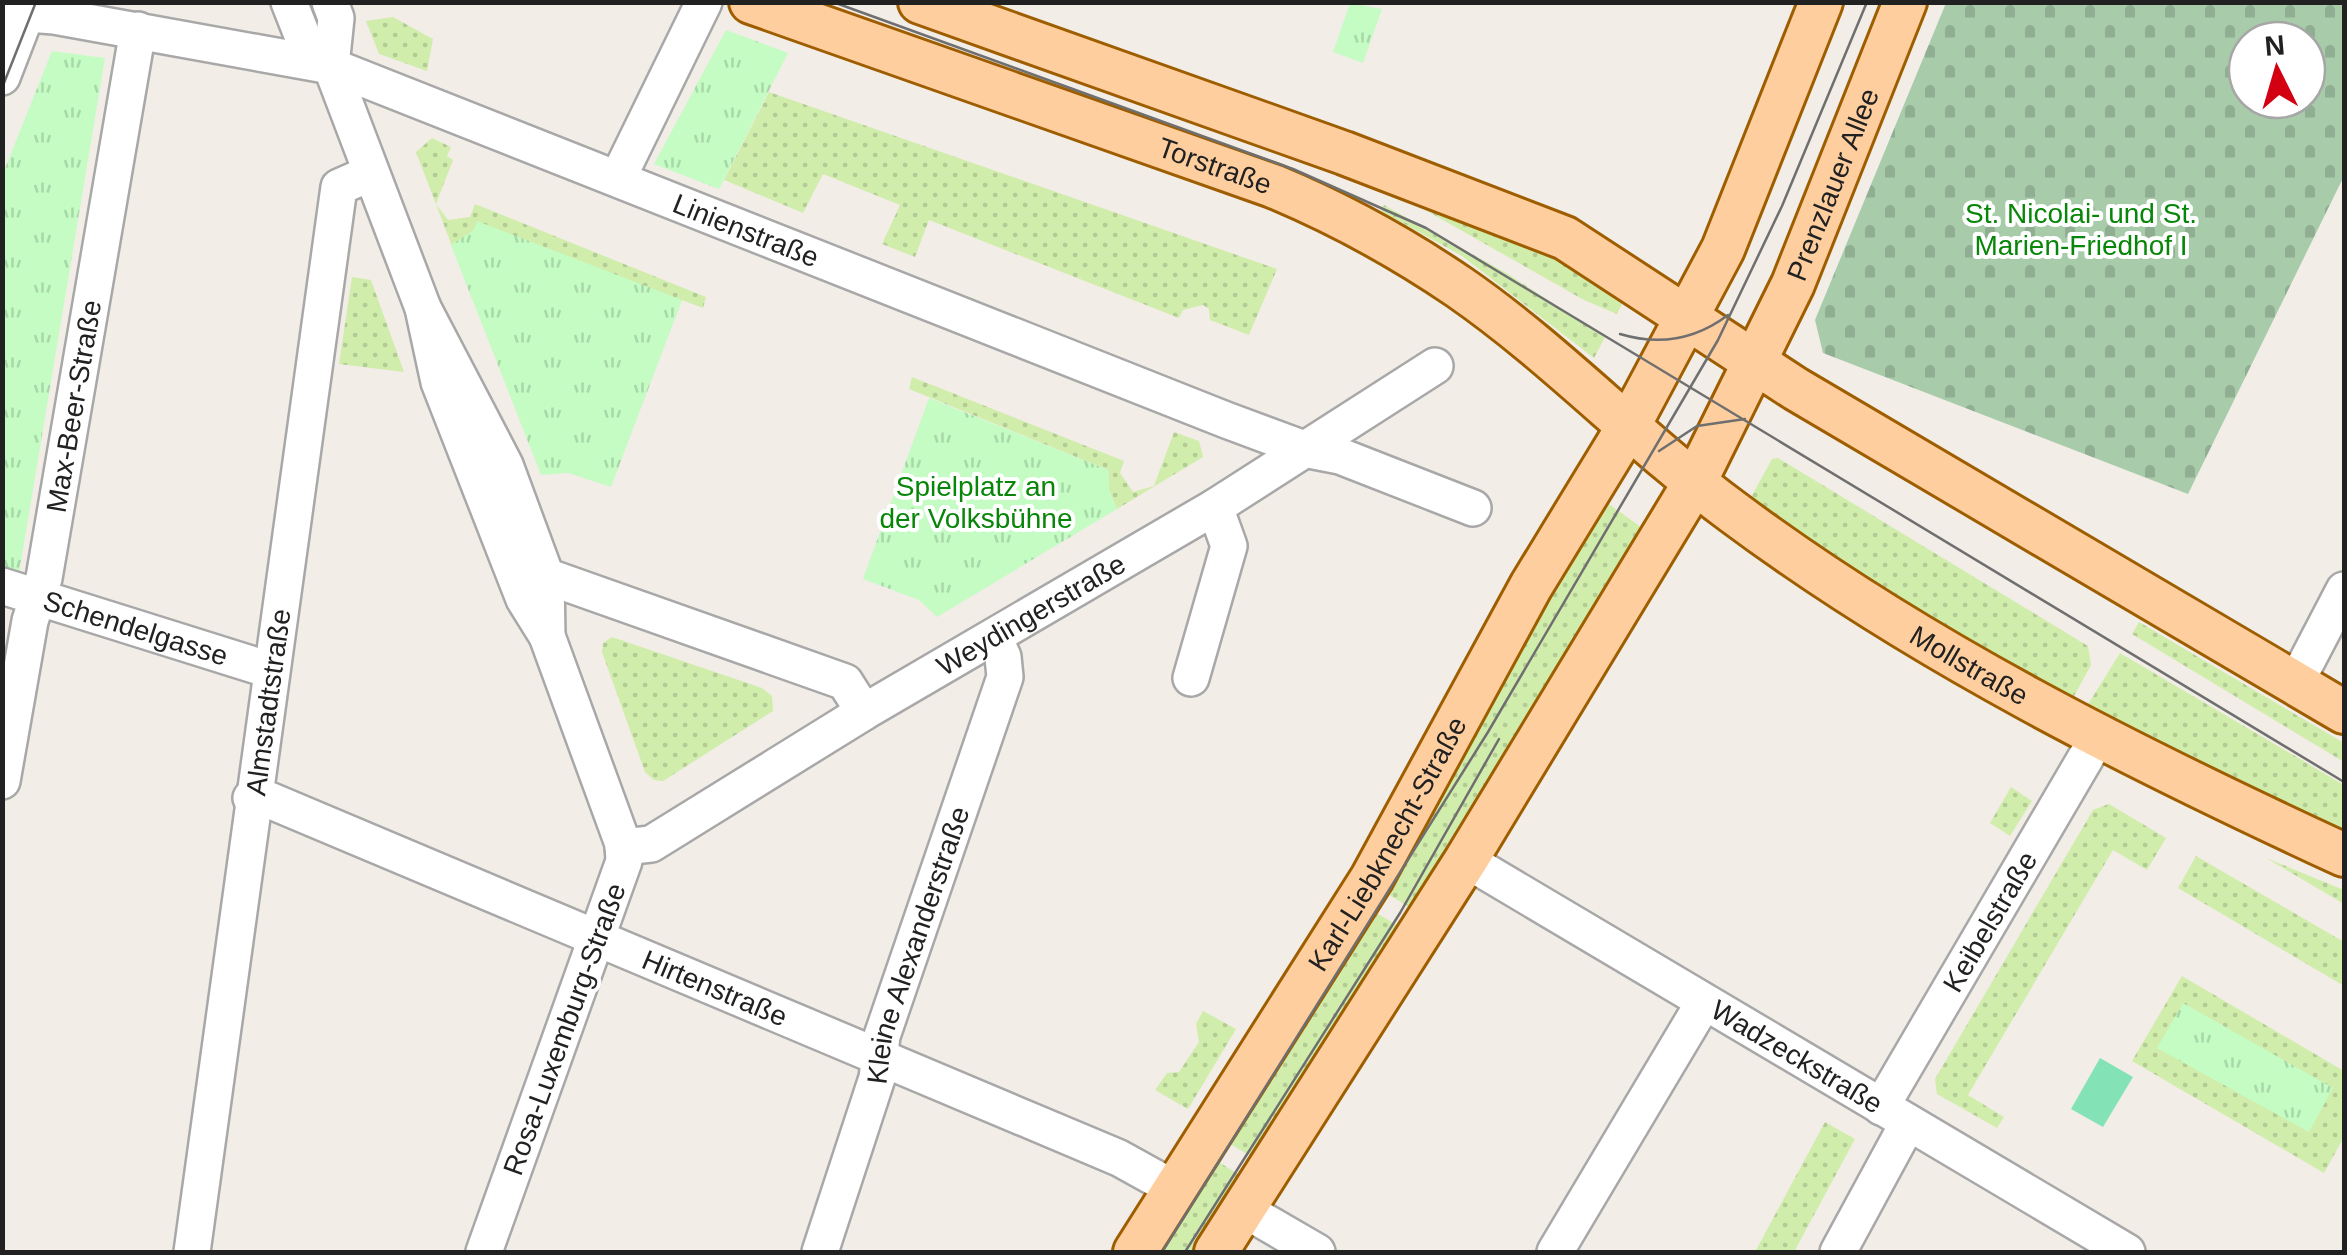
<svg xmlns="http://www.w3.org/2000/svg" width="2347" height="1255" font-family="Arial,sans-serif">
	<defs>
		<pattern id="grass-dots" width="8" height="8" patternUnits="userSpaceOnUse" patternTransform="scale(2.5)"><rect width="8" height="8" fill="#d1edac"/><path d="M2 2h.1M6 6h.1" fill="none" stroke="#b3cb94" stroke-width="1.8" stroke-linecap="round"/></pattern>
		<pattern id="cemetery-stones" width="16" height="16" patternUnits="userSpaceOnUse" patternTransform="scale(2.5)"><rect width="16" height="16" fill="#a8cbaa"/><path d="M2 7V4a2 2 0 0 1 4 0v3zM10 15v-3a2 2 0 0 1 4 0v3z" fill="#90ae92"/></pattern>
		<pattern id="park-tufts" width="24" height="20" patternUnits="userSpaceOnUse" patternTransform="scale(2.5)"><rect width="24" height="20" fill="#c4fcc4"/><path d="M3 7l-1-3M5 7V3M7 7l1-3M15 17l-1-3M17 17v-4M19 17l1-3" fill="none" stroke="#a8d8a8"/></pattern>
	</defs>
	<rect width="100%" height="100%" fill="#f2ede7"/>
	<g fill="url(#grass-dots)">
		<polygon points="393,17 433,39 427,71 379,54 366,21"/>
		<polygon points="769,92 1277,269 1249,335 1210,320 1209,309 1203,305 1183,310 1179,318 929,220 915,257 882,244 900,205 823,174 803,213 724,180"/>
		<polygon points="432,138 451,147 447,156 453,160 436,204 448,220 470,217 475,204 706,297 703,308 682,300 668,335 473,301 416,152"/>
		<polygon points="1390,190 1495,223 1626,296 1617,314 1584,300"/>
		<polygon points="1384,205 1508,274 1605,337 1594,358 1462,256 1381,211"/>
		<polygon points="352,277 371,280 404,372 339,364"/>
		<polygon points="912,377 1124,461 1120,473 1133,492 1154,486 1174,432 1199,441 1203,457 1117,509 1109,490 1108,470 909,389"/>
		<path d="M1778,458l310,188 3,19 -18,33c-110,-63 -222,-123 -323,-199l22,-40z"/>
		<polygon points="1606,502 1641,527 1409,907 1384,892"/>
		<polygon points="2139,622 2344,743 2344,762 2132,634"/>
		<polygon points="612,637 762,688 772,696 773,711 663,781 654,780 645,772 602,652 603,643"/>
		<polygon points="2120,653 2344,785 2344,834 2247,794 2087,706"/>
		<polygon points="2011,787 2032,801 2010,836 1990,823"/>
		<polygon points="2109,804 2166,838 2147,870 2113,850 1968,1095 2004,1117 1997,1128 1937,1094 1935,1079 2093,810"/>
		<polygon points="2196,856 2344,942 2344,986 2178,888"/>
		<polygon points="2266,858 2344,890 2344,904"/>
		<polygon points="1373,911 1397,925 1252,1157 1227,1142"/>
		<polygon points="2182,976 2344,1071 2344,1137 2324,1173 2132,1061"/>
		<polygon points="1203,1011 1236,1029 1188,1109 1155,1090 1167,1073 1179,1072 1199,1042 1196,1024"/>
		<polygon points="1825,1122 1855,1139 1794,1252 1755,1252"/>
		<polygon points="1214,1159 1241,1176 1193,1252 1154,1252"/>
	</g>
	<path fill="url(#cemetery-stones)" fill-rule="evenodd" d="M1946,3h398v173l-156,318 -365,-141 -8,-33zM2247,40h60v60h-60z"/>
	<g fill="url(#park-tufts)">
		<polygon points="1350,3 1382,9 1363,63 1333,52"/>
		<polygon points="726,30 788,53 719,189 654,164"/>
		<polygon points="52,51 105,58 18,579 2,573 2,176"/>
		<polygon points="477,221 682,300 611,487 568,473 541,475 451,245 474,230"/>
		<polygon points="929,398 1108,470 1109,490 1117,509 937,617 919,600 863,579"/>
		<polygon points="2183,1003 2333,1088 2309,1132 2157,1048"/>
	</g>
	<polygon fill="#83e3b7" points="2100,1058 2133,1077 2103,1127 2071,1109"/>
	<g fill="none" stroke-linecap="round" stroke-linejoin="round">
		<defs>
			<g id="minor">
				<polyline points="289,2 306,45 331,65"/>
				<polyline points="330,2 336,18 331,66 423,308 505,465 546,576 547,636"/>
				<path id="s1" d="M2,12l52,4 277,50 895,354 78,29 36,7 133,52"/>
				<polyline points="2,77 31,2"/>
				<polyline points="618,178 704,2"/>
				<polyline points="423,308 439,382 524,599 547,636 623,844 624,861 484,1252"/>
				<polyline points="546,576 845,682 864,712"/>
				<path id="s2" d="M2,586l268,84"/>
				<polyline points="1191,678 1229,546 1215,507"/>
				<polyline points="2295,684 2344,590"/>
				<path id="s3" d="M2,781l28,-160 14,-43 94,-548"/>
				<path id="s4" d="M251,798l18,2 850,358 56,31"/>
				<path id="s5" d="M623,847l28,-3 213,-132 351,-205 220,-141"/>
				<path id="s6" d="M1466,860l661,392"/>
				<path id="s7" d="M1881,1107l218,-372"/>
				<polyline points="1243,1209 1317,1252"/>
				<path id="s8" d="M192,1252l147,-1065 32,-14"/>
				<path id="s9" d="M820,1252l57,-174 5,-42 123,-359 -2,-20 -9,-20"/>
				<polyline points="1555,1252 1704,1002"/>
				<polyline points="1838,1252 1908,1123"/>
			</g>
			<g id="major">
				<path id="s10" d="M751,2l522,184c65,27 127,61 186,101 97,67 179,155 274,225 186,139 401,246 611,343"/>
				<polyline points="920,2 1344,153 1565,238 1796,389 2344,712"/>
				<path id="s11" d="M1135,1252l237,-374 159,-292 97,-159 95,-178 98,-247"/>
				<path id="s12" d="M1216,1252l250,-392 229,-378 98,-198 112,-282"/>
			</g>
		</defs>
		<use href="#minor" stroke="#a8a8a8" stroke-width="40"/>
		<use href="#major" stroke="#9e5e00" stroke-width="48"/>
		<use href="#minor" stroke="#fff" stroke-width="35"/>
		<use href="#major" stroke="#ffce9f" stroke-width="42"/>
		<g stroke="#6f6f6f" stroke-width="2.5">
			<polyline points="833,2 1293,169 1426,228 2344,782"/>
			<polyline points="2,88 36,2"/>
			<path d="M1620,334c40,12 75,6 108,-19"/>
			<polyline points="1659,451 1697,426 1745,419"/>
			<polyline points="1162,1252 1488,732 1718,340 1782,206 1867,2"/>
			<polyline points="1185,1252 1400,913 1499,739"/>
		</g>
	</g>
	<g text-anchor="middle" stroke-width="8" stroke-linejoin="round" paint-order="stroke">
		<g font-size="28" fill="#212121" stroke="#fff">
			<text dy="10" stroke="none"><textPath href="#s10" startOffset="492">Torstraße</textPath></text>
			<text dy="10" stroke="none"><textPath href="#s12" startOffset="1235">Prenzlauer Allee</textPath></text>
			<text dy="10" stroke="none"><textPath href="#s1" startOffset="780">Linienstraße</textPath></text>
			<text dy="10" stroke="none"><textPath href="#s3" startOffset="382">Max-Beer-Straße</textPath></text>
			<text dy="10" stroke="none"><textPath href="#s5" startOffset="472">Weydingerstraße</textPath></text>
			<text dy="10" stroke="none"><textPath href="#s2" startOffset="140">Schendelgasse</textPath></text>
			<text dy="10" stroke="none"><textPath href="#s10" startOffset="1402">Mollstraße</textPath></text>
			<text dy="10" stroke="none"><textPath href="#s8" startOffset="555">Almstadtstraße</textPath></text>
			<text dy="10" stroke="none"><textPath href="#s11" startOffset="480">Karl-Liebknecht-Straße</textPath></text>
			<text dy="10" stroke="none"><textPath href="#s7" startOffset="215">Keibelstraße</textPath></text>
			<text dy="10" stroke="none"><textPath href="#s9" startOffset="322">Kleine Alexanderstraße</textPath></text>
			<text dy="10" stroke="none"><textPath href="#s4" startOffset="502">Hirtenstraße</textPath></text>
			<text transform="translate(564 1029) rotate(-70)" y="10">Rosa-Luxemburg-Straße</text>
			<text dy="10" stroke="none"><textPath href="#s6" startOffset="385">Wadzeckstraße</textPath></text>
		</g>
		<g font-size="28" fill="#088609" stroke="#fff">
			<text x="2081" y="223">St. Nicolai- und St.<tspan x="2081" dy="32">Marien-Friedhof I</tspan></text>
			<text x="976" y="496">Spielplatz an<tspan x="976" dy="32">der Volksbühne</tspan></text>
		</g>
	</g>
	<rect width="2347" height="1255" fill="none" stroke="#212121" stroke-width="10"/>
	<g transform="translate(2277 70) rotate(355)"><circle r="48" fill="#ffffff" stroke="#a6a6a6" stroke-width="2.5"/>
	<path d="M0-8L18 38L0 25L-18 38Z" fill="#d20010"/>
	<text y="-15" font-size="28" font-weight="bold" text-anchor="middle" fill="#212121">N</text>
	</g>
</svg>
